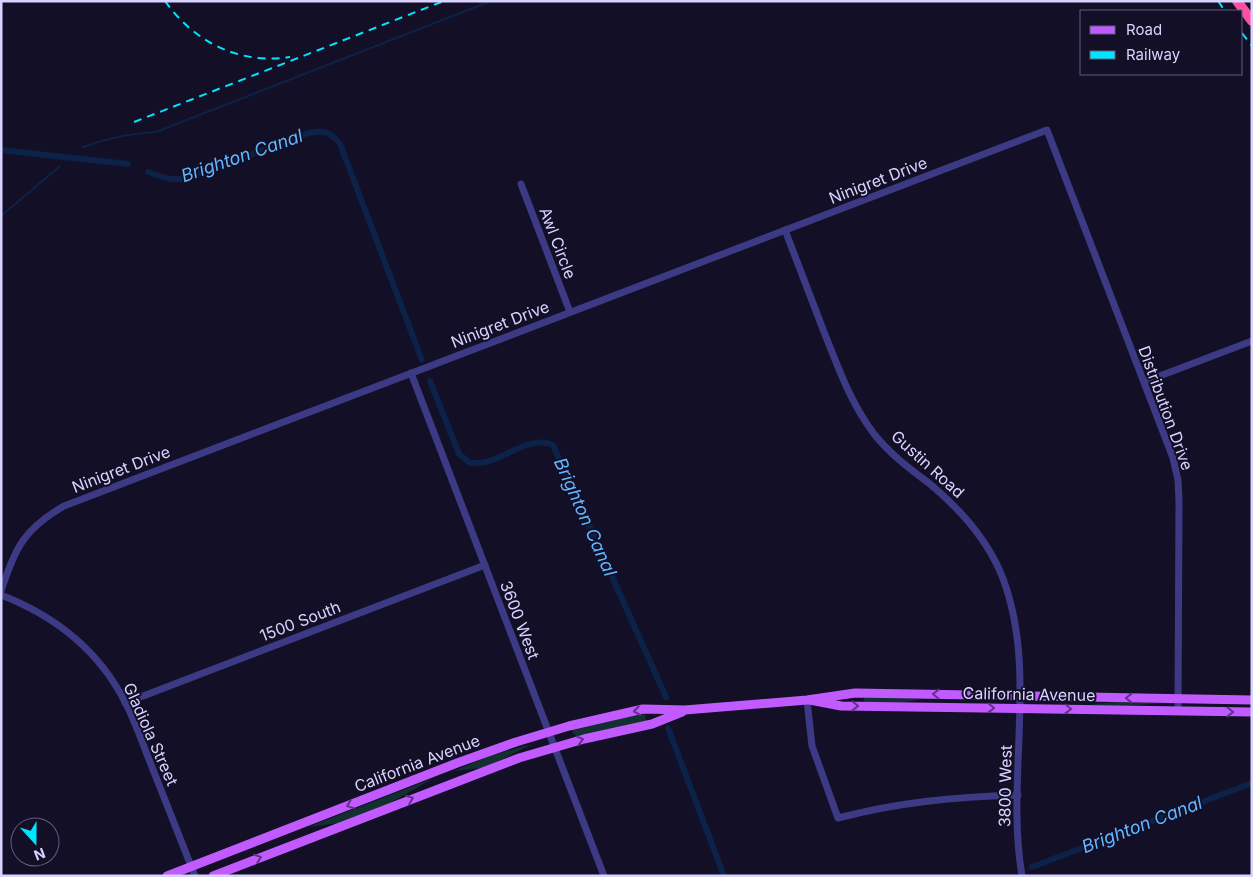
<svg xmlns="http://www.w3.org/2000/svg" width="1253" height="877" font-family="Inter,sans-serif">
	<rect width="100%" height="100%" fill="#130f26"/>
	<g fill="#12302f">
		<polygon points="864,697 923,699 905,702 864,702"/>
		<polygon points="1114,702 1163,703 1125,706 1089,705"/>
		<polygon points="645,714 646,721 580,737 573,734 572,730 603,721"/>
		<polygon points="532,744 497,762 481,768 454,771 489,756"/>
		<polygon points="434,778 390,803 338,823 308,827"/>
	</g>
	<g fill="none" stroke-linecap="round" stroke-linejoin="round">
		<g stroke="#0c2248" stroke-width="2">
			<path d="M83,147c25,-9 46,-14 73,-15l335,-131"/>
			<polyline points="1,216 60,166"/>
		</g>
		<g stroke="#0c2248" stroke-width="6">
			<polyline points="1,150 128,164"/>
			<path d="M148,172l21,7h16l123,-46c16,-3 22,-2 32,11l82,216"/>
			<path d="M430,381l29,73 11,9c5,0 11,0 16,-1 21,-5 45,-27 67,-17l113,252"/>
			<polyline points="668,728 724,876"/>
			<polyline points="1032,867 1252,783"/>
		</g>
		<g stroke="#3d3a85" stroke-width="7">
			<polyline points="521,184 570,312"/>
			<path d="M785,230c13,34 26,68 39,102 15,37 26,70 50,102 17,21 35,34 56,50 30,25 57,55 72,92 37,95 3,201 20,300"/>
			<polyline points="411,373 604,876"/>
			<polyline points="1144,382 1252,341"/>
			<path d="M1,591c14,-43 23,-62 63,-85l983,-376 126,328 5,22 1,21 -1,210"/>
			<path d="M1,595c54,21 98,56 124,107 10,19 17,40 25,60 15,38 30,76 45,114"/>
			<path d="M807,700l5,46 26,72c62,-16 116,-21 180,-23"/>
			<polyline points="125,703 485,565"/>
		</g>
		<g stroke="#c25bff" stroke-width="9">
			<polyline points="810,700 841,706 1252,712"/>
			<polyline points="167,876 457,763 516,742 569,726 643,709 685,710 807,700 855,693 1252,700"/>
			<polyline points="213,876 519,758 584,739 652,724 682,712"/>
		</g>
		<polyline stroke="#ff4fa3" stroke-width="10" points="1237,1 1252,21"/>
		<g stroke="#00e5ff" stroke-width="2" stroke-dasharray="8 6" stroke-linecap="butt">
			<path d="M165,1c29,41 75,64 125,56"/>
			<polyline points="1218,1 1225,11"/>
			<polyline points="1242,33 1252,46"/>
			<polyline points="134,122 444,1"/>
		</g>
	</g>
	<defs><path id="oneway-chevron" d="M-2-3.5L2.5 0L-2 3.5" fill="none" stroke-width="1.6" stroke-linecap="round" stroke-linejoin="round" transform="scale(1.25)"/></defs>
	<g stroke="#623188">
		<use href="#oneway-chevron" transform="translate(936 694) rotate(-179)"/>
		<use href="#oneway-chevron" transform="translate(1129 698) rotate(-179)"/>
		<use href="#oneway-chevron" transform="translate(855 706) rotate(1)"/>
		<use href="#oneway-chevron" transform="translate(991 708) rotate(1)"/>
		<use href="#oneway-chevron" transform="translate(1068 709) rotate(1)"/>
		<use href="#oneway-chevron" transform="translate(637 711) rotate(170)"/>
		<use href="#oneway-chevron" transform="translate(1230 712) rotate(1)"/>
		<use href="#oneway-chevron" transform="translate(580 740) rotate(-15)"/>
		<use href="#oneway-chevron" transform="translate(410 799) rotate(-21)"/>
		<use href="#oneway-chevron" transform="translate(350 805) rotate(159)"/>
		<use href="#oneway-chevron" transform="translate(258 858) rotate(-21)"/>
	</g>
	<g text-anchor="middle" stroke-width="4" stroke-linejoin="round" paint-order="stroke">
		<g font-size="16" fill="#d9d4ff" stroke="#130f26">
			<text transform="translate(878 180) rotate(-21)" y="6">Ninigret Drive</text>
			<text transform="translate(558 243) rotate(69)" y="6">Awl Circle</text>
			<text transform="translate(500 324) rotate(-21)" y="6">Ninigret Drive</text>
			<text transform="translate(1166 408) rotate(70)" y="6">Distribution Drive</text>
			<text transform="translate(928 464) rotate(42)" y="6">Gustin Road</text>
			<text transform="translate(121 469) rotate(-21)" y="6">Ninigret Drive</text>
			<text transform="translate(520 620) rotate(69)" y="6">3600 West</text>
			<text transform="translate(300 621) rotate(-21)" y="6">1500 South</text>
			<text transform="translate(1029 694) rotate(1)" y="6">California Avenue</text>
			<text transform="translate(151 734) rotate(66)" y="6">Gladiola Street</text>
			<text transform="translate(417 763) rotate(-21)" y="6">California Avenue</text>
			<text transform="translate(1005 786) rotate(-89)" y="6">3800 West</text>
		</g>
		<g font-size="18" font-style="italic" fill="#62b6ff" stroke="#130f26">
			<text transform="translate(242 156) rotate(-19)" y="6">Brighton Canal</text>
			<text transform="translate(585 517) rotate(66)" y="6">Brighton Canal</text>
			<text transform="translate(1142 825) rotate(-21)" y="6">Brighton Canal</text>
		</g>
	</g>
	<rect width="1253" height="877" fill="none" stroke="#d9d4ff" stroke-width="5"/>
	<rect x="1080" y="10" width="162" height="65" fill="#130f26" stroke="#625e7d"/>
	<rect x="1090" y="26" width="25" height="8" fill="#c25bff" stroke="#625e7d"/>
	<text x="1126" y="35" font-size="15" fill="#d9d4ff">Road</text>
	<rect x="1090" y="51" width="25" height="8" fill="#00e5ff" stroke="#625e7d"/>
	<text x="1126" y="60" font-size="15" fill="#d9d4ff">Railway</text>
	<g transform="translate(35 842) rotate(159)"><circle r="24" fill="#130f26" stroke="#625e7d"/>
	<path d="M0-4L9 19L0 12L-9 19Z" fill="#00e5ff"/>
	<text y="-8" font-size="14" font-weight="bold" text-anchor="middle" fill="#d9d4ff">N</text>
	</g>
</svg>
